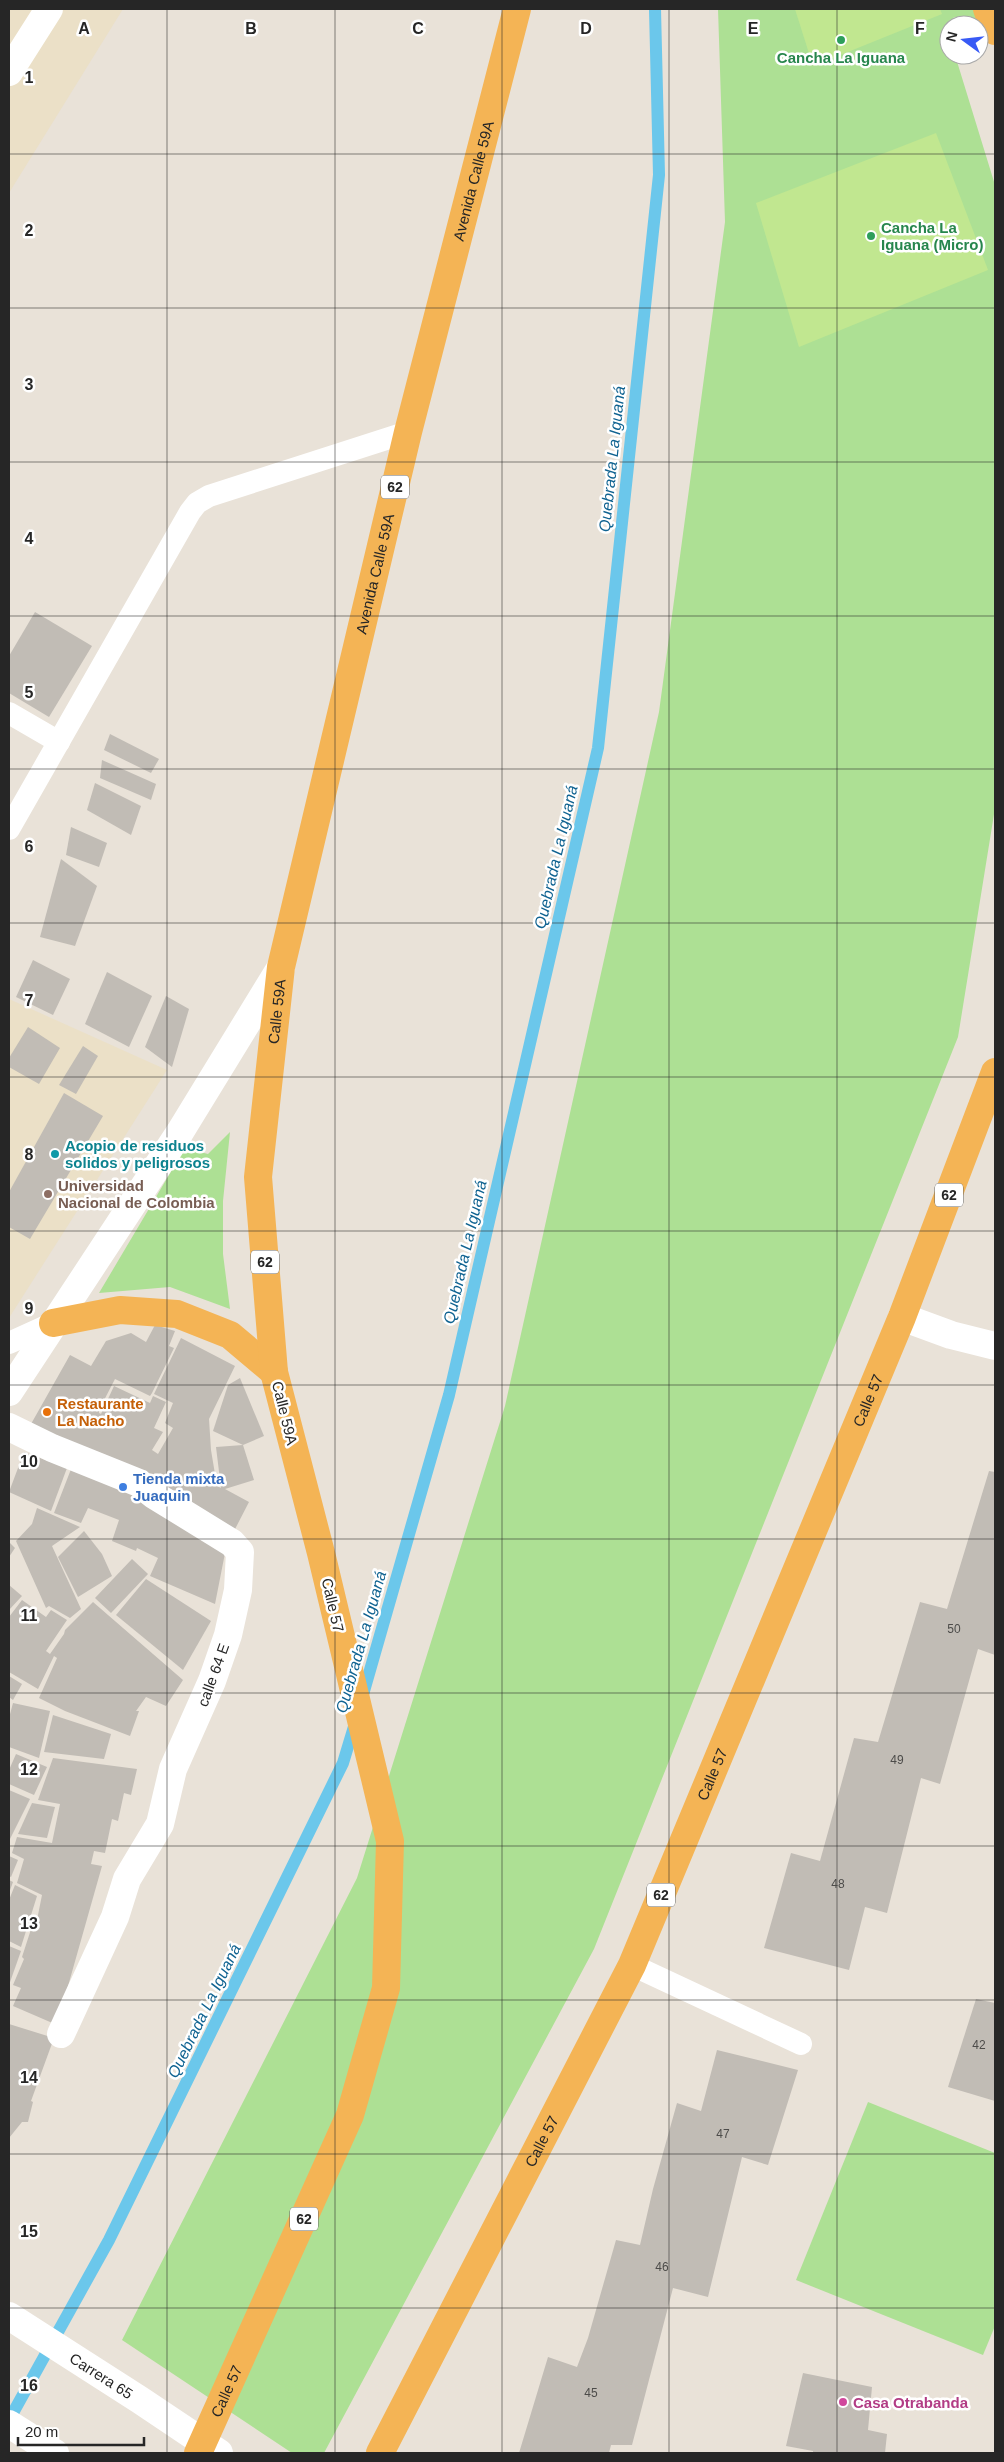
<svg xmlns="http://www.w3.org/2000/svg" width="1004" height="2462" font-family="Helvetica,sans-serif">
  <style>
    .education { fill: #ebe0c7 }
    .green { fill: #ade094 }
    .pitch { fill: #c1e790 }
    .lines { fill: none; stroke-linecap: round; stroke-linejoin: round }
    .stream { stroke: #6bc7eb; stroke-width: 12 }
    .building { fill: #c1bcb5 }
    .service { stroke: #fff; stroke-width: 22 }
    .pedestrian { stroke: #fff; stroke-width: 28 }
    .minor { stroke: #fff; stroke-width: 28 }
    .secondary { stroke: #fff; stroke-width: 28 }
    .trunk { stroke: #f4b455; stroke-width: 28 }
    .grid { fill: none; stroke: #262626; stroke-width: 1; stroke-opacity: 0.55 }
    .leisure-dot { fill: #2e9e5b; stroke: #fff; stroke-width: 2 }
    .culture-dot { fill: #0f9aa8; stroke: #fff; stroke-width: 2 }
    .education-dot { fill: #8d6e63; stroke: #fff; stroke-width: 2 }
    .food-dot { fill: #e8710a; stroke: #fff; stroke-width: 2 }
    .shop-dot { fill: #3f7fe0; stroke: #fff; stroke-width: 2 }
    .hotel-dot { fill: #d1479c; stroke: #fff; stroke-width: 2 }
    .labels { text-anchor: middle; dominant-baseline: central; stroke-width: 5; stroke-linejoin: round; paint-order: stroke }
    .number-label { font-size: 12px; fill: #4d4c4a }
    .shield { fill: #fff; stroke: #676767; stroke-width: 1 }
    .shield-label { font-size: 14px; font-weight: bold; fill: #262626 }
    .leisure-label { font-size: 15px; font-weight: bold; fill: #27864d; stroke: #fff }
    .street-label { font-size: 15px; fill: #262626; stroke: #fff }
    .culture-label { font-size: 15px; font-weight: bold; fill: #0d838f; stroke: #fff; text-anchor: start }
    .education-label { font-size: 15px; font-weight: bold; fill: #785e54; stroke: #fff; text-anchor: start }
    .food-label { font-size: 15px; font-weight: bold; fill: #c56008; stroke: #fff; text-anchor: start }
    .shop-label { font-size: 15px; font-weight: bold; fill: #366cbe; stroke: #fff; text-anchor: start }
    .hotel-label { font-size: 15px; font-weight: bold; fill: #b23c85; stroke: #fff; text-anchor: start }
    .water-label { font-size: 16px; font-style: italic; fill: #106391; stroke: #fff }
    .grid-label { font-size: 16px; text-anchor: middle; font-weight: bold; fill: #262626; stroke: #fff; stroke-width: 5; stroke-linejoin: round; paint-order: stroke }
  </style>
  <rect width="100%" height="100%" fill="#e9e2d8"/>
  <g class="education">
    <path d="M9 9H123L9 193Z"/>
    <path d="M9 999 167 1070 9 1318Z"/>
  </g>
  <g class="green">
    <path d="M718 9H995L979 25H949V55H955L995 185V808L958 1037 594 1949 324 2453H292L122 2340 357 1878 505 1406 659 712 725 222Z"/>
    <path d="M230 1132 223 1201V1254L230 1309 170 1287 99 1293 185 1148 208 1154Z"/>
    <path d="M868 2102 995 2153V2326L983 2355 796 2280Z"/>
  </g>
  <g class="pitch">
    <path d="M795 9H940L942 14 813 66Z"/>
    <path d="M936 133 988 270 799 347 756 203Z"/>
  </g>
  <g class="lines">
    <g class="stream">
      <path d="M362 1698 449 1395 598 748 659 175 655 9"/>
      <path d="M9 2420 109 2240 343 1763 356 1720"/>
    </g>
  </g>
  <g class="building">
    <path d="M35 612 92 646 49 717 9 693V656Z"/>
    <path d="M110 734 159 759 151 773 104 750Z"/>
    <path d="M102 760 156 784 151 800 100 778Z"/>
    <path d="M95 783 141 806 131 835 87 810Z"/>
    <path d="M71 827 107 843 99 867 66 855Z"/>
    <path d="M61 859 97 886 75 946 40 937Z"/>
    <path d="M33 960 70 979 53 1015 16 997Z"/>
    <path d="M107 972 152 996 129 1047 85 1024Z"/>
    <path d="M166 996 189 1009 172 1067 145 1047Z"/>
    <path d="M28 1027 60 1048 39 1084 9 1067V1058Z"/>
    <path d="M83 1046 98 1056 76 1094 59 1085Z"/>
    <path d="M64 1093 103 1116 30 1239 9 1227V1192Z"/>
    <path d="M155 1325 175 1331 169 1346 174 1348 152 1393 150 1396 115 1379 99 1410V1413L101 1414 114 1386 150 1403 153 1396 166 1402 154 1428 163 1432 152 1450 158 1454 173 1428 165 1423 173 1403 154 1394 181 1338 235 1366 209 1419 211 1450 217 1486 221 1488 216 1447 243 1445 254 1480 225 1489 249 1502 233 1533 31 1424 70 1355 91 1366 106 1341 131 1333 146 1342Z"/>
    <path d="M240 1378 264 1436 243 1445 213 1431 228 1385Z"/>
    <path d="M24 1452 67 1468 51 1511 9 1492Z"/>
    <path d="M73 1464 154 1502 226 1548 215 1604 150 1576 158 1558 137 1548 136 1551 112 1541 119 1520 88 1508 81 1523 54 1513Z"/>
    <path d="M989 1471 995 1472V1655L978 1649 940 1784 921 1778 887 1913 865 1907 849 1970 764 1948 791 1853 820 1861 854 1738 878 1742 920 1602 947 1609Z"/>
    <path d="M37 1508 80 1527 52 1546 81 1609 70 1618 49 1606 46 1608 16 1541 32 1524Z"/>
    <path d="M84 1531 102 1554 112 1576 78 1597 58 1557Z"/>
    <path d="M9 1542 15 1548 9 1557Z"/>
    <path d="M132 1559 148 1574 111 1613 95 1598Z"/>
    <path d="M146 1579 211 1621 183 1670 116 1615Z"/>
    <path d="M9 1585 22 1596 9 1610Z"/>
    <path d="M22 1600 46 1617 51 1610 67 1620 46 1651 50 1654 64 1634 65 1630 93 1602 183 1680 166 1706 146 1697 136 1711H139L130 1736 65 1711 39 1698 57 1658 54 1656 38 1689 9 1672V1617Z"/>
    <path d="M9 1676 22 1684 13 1700 9 1697Z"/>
    <path d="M13 1703 50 1711 39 1758 9 1747V1718Z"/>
    <path d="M53 1715 111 1734 104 1759 44 1752Z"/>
    <path d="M16 1754 47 1767 34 1795 9 1784V1770Z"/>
    <path d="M53 1758 137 1769 131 1795 124 1793 118 1821 112 1819 105 1853 94 1851 91 1864 102 1866 57 2025 13 2006 21 1988 13 1985 24 1959 22 1957 34 1920H37L42 1895 17 1883 24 1859 12 1853 17 1837 52 1843 60 1804 38 1800Z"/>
    <path d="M9 1790 30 1799 9 1841Z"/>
    <path d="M32 1803 55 1807 47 1838 18 1834Z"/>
    <path d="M9 1856 18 1860 11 1877 9 1876Z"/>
    <path d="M9 1880 13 1882 9 1893Z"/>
    <path d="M15 1885 37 1896 21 1947 9 1941V1900Z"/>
    <path d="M9 1946 21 1951 9 1985Z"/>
    <path d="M976 1999 995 2003V2101L948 2087Z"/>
    <path d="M9 2024 54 2038 31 2101 33 2102 28 2122H22L9 2138Z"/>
    <path d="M717 2050 798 2070 768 2165 742 2157 708 2297 673 2288 632 2445H611L609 2453H519L548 2357 577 2367 588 2338 616 2240 640 2245 653 2189 677 2103 701 2111Z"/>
    <path d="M803 2373 872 2387 868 2430 887 2434 885 2453H813V2451L786 2446Z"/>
  </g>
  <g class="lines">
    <g class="service">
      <path d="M9 713 59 742"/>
      <path d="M9 829 190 512 197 503 209 496 408 432"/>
      <path d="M9 1343 53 1323"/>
      <path d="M632 1965 801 2044"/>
    </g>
    <path class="pedestrian" d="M9 1427 52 1448 139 1483 154 1495 232 1543 240 1552 238 1590 228 1635 212 1681 173 1769 160 1824 127 1879 115 1917 61 2034"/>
    <g class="minor">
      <path d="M9 72 49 9"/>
      <path d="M902 1317 951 1335 995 1346"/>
      <path d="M9 1392 180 1132 281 967"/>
    </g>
    <g class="secondary">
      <path id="s1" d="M9 2316 140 2400 219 2453"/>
      <path d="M9 2424 55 2453"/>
    </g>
    <g class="trunk">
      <path d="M987 9 995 31"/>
      <path d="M53 1323 120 1310 177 1314 230 1335 274 1372"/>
      <path id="s2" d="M198 2453 350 2115 386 1988 390 1841 321 1553 274 1372 258 1177 281 967 408 432 517 9"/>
      <path id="s3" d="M380 2453 632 1965 902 1317 995 1072"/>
    </g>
  </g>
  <path class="grid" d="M167 9V2453M335 9V2453M502 9V2453M669 9V2453M837 9V2453M9 154H995M9 308H995M9 462H995M9 616H995M9 769H995M9 923H995M9 1077H995M9 1231H995M9 1385H995M9 1539H995M9 1693H995M9 1846H995M9 2000H995M9 2154H995M9 2308H995"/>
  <g class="leisure-dot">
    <circle cx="841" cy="40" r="5"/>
    <circle cx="871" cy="236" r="5"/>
  </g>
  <circle class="culture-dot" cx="55" cy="1154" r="5"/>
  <circle class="education-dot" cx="48" cy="1194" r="5"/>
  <circle class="food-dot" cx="47" cy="1412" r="5"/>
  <circle class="shop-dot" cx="123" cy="1487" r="5"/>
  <circle class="hotel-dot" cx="843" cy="2402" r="5"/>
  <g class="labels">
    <g class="number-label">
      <text x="954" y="1629">50</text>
      <text x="897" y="1760">49</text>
      <text x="838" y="1884">48</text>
      <text x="979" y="2045">42</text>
      <text x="723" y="2134">47</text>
      <text x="662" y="2267">46</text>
      <text x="591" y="2393">45</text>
    </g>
    <g class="shield">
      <rect x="381" y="475.5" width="28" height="23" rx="4"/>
      <rect x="935" y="1183.5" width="28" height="23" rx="4"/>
      <rect x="251" y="1250.5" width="28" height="23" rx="4"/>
      <rect x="647" y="1883.5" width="28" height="23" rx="4"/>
      <rect x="290" y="2207.5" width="28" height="23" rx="4"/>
    </g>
    <g class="shield-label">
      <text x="395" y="487">62</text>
      <text x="949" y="1195">62</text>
      <text x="265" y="1262">62</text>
      <text x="661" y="1895">62</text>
      <text x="304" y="2219">62</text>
    </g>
    <g class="leisure-label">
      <text x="841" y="57">Cancha La Iguana</text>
      <text x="881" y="227" text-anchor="start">Cancha La<tspan x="881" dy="17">Iguana (Micro)</tspan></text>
    </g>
    <g class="street-label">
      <text stroke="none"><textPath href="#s2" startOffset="2349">Avenida Calle 59A</textPath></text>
      <text stroke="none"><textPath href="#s2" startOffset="1944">Avenida Calle 59A</textPath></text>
      <text stroke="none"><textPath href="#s2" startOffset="1495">Calle 59A</textPath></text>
      <text stroke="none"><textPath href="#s3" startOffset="1161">Calle 57</textPath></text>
      <text transform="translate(285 1413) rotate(76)">Calle 59A</text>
      <text transform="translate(333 1605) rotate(77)">Calle 57</text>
      <text transform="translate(213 1675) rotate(-70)">calle 64 E</text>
      <text stroke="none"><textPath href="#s3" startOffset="756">Calle 57</textPath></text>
      <text stroke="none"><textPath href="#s3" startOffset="351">Calle 57</textPath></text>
      <text stroke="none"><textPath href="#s1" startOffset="110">Carrera 65</textPath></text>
      <text stroke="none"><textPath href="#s2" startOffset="68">Calle 57</textPath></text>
    </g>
    <g class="culture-label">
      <text x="65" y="1145">Acopio de residuos<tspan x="65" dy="17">solidos y peligrosos</tspan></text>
    </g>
    <g class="education-label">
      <text x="58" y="1185">Universidad<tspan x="58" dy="17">Nacional de Colombia</tspan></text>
    </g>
    <g class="food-label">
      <text x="57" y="1403">Restaurante<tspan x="57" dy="17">La Nacho</tspan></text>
    </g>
    <g class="shop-label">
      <text x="133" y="1478">Tienda mixta<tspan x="133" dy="17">Juaquin</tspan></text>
    </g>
    <g class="hotel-label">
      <text x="853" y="2402">Casa Otrabanda</text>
    </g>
    <g class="water-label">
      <text transform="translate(612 459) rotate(-84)">Quebrada La Iguaná</text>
      <text transform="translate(556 857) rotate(-77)">Quebrada La Iguaná</text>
      <text transform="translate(465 1252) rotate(-77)">Quebrada La Iguaná</text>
      <text transform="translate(361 1642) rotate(-74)">Quebrada La Iguaná</text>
      <text transform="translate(204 2011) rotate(-64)">Quebrada La Iguaná</text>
    </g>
  </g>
  <g class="grid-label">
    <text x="84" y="34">A</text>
    <text x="251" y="34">B</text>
    <text x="418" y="34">C</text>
    <text x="586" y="34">D</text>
    <text x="753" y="34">E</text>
    <text x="920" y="34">F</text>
    <text x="29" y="83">1</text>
    <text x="29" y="236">2</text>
    <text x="29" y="390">3</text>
    <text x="29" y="544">4</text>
    <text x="29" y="698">5</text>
    <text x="29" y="852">6</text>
    <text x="29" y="1006">7</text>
    <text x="29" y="1160">8</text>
    <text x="29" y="1314">9</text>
    <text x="29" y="1467">10</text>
    <text x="29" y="1621">11</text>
    <text x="29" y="1775">12</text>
    <text x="29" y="1929">13</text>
    <text x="29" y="2083">14</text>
    <text x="29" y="2237">15</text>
    <text x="29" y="2391">16</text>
  </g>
  <rect width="1004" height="2462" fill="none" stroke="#262626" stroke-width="20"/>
  <g transform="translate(964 40) rotate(285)"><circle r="24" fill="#ffffff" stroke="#a8a8a8"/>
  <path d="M0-4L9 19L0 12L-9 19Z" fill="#385af5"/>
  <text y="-8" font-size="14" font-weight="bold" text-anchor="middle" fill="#262626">N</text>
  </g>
  <path d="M18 2437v8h126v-8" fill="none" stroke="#262626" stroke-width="2.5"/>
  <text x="25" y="2437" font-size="15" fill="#262626" stroke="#ffffff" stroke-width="4" paint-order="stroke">20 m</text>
</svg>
